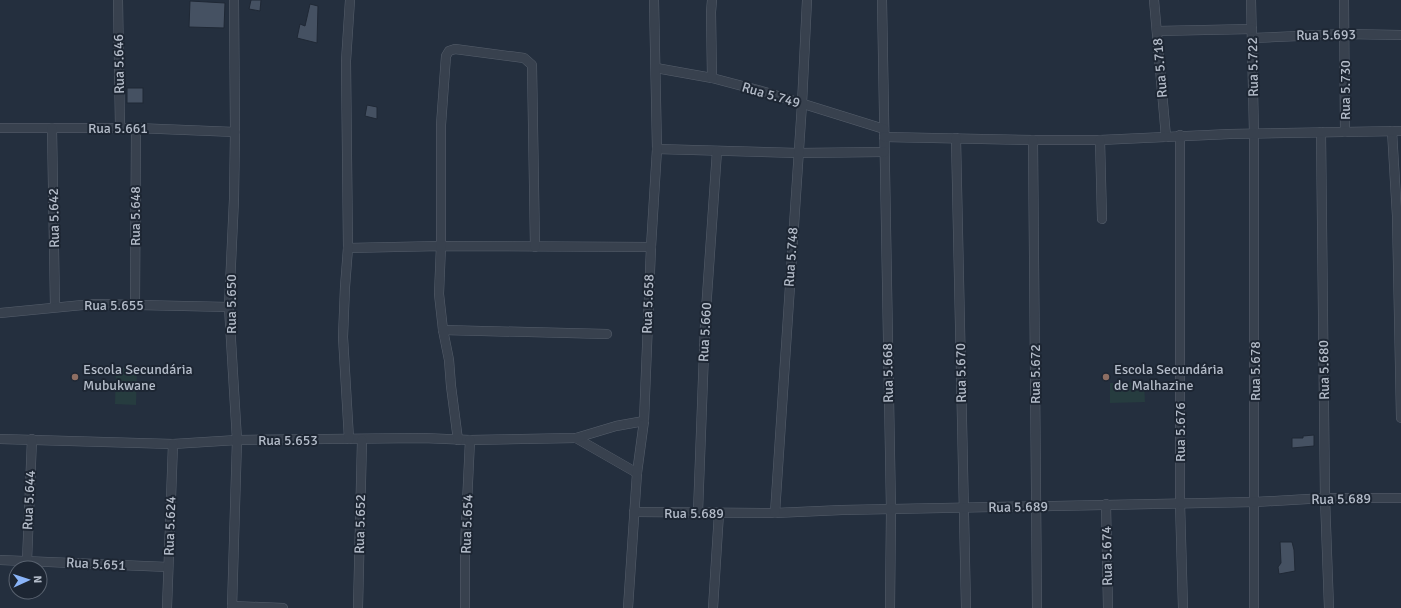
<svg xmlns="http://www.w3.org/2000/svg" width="1401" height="608" font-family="Signika,sans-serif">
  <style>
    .green { fill: #263c3f }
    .building { fill: #455162; stroke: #1f2835 }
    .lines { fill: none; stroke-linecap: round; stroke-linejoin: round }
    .street-casing { stroke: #565f6c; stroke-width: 10 }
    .street { stroke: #38414e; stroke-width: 9 }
    .education-dot { fill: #8d6e63; stroke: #1d2633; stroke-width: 1.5 }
    .labels { text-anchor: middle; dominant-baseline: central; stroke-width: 4; stroke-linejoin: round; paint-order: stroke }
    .street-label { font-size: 14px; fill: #b4bcc9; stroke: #1d2633 }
    .poi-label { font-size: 14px; fill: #b4bcc9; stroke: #1d2633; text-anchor: start }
  </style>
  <rect width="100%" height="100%" fill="#242f3e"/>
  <g class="green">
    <path d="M116 368H137L136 405 115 404Z"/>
    <path d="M1110 383H1144L1145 402 1110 403Z"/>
  </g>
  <g class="building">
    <path d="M251 0H261L260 11 249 9Z"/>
    <path d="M190 1 225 3 224 28 189 27Z"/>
    <path d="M310 4 318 6 317 43 297 38 300 24 305 26Z"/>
    <rect x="127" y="88" width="16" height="15"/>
    <path d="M367 105 377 107V119L365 116Z"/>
    <path d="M1314 435V446L1292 448V438H1303V436Z"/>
    <path d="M1280 542H1292L1294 550 1295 571 1279 574 1278 567 1281 563Z"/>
  </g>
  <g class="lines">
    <g class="street-casing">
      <g id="street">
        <path d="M118 0 120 128"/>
        <path d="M882 0 891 510 890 608"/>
        <path d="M1154 0 1166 137"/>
        <path d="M1251 0 1254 133V608"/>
        <path d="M1344 0 1345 132"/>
        <path d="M1157 31 1252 29"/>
        <path d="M1252 38 1345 34 1401 35"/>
        <path d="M656 68 712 78 765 92 884 129"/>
        <path d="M712 78 711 12 712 0"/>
        <path d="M0 128H136L235 132"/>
        <path d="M52 128 55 307"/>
        <path d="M1392 131 1397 216 1401 418"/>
        <path d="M1321 132 1325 498 1329 608"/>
        <path d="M1180 135V503L1183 608"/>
        <path d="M884 137 1033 140H1100L1230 134 1401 131"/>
        <path d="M956 138 966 608"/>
        <path d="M1033 140 1037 608"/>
        <path d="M1100 140 1102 219"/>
        <path d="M657 149 798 153 884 152"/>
        <path d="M348 248 441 246 651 247"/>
        <path d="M135 305 136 128"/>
        <path d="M0 313 93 304 229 307"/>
        <path d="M443 330 607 334"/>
        <path d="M576 438 637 473"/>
        <path d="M0 439 173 444 237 440 423 438 470 440 576 438 616 426 644 421"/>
        <path d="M349 439 343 337 345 287 348 248 346 61 350 0"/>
        <path d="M458 440 451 386 449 360 443 330 439 294 441 246V125L446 56 449 51 455 49 524 58 532 65 535 247"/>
        <path d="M1106 504 1108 608"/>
        <path d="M634 512 775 513 842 510 1255 502 1325 498H1401"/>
        <path d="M698 512 705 325 717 151"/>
        <path d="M775 513 802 104 807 0"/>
        <path d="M0 560 168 567"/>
        <path d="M27 561 32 439"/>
        <path d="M232 606 283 608"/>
        <path d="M167 608 173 444"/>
        <path d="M232 608 237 440 229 307 234 199 235 132 234 0"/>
        <path d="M358 608 362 440"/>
        <path d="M465 608V546L470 440"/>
        <path d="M628 608 637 473 644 421 651 247 657 149 654 0"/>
        <path d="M713 608 719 513"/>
      </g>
    </g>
    <use href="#street" class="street"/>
  </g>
  <g class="education-dot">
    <circle cx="75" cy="377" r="4"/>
    <circle cx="1106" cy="377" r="4"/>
  </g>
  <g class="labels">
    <g class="street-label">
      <text transform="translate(1326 35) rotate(-1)">Rua 5.693</text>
      <text transform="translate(119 64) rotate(-91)">Rua 5.646</text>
      <text transform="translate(1253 67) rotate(-91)">Rua 5.722</text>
      <text transform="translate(1160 68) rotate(-95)">Rua 5.718</text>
      <text transform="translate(1345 90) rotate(-90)">Rua 5.730</text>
      <text transform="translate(771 95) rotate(16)">Rua 5.749</text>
      <text x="118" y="128">Rua 5.661</text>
      <text transform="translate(135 216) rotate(-90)">Rua 5.648</text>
      <text transform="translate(54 218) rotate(-91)">Rua 5.642</text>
      <text transform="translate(791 257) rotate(-86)">Rua 5.748</text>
      <text transform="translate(231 304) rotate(-90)">Rua 5.650</text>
      <text transform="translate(648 304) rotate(-88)">Rua 5.658</text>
      <text x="114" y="305">Rua 5.655</text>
      <text transform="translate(705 332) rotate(-87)">Rua 5.660</text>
      <text transform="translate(1324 370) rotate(-91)">Rua 5.680</text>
      <text transform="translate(1255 371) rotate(-90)">Rua 5.678</text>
      <text transform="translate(888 373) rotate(-91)">Rua 5.668</text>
      <text transform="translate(961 373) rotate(-91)">Rua 5.670</text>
      <text transform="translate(1035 374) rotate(-90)">Rua 5.672</text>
      <text transform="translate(1180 432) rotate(-90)">Rua 5.676</text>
      <text x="288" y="440">Rua 5.653</text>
      <text transform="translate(1341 499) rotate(-1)">Rua 5.689</text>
      <text transform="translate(29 500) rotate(-87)">Rua 5.644</text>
      <text transform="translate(1018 507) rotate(-1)">Rua 5.689</text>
      <text x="694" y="513">Rua 5.689</text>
      <text transform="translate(360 524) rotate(-89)">Rua 5.652</text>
      <text transform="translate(467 524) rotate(-88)">Rua 5.654</text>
      <text transform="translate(170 526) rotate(-88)">Rua 5.624</text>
      <text transform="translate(1107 556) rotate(-91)">Rua 5.674</text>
      <text transform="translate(96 564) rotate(3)">Rua 5.651</text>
    </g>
    <g class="poi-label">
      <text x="83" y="369">Escola Secundária<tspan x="83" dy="16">Mubukwane</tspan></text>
      <text x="1114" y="369">Escola Secundária<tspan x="1114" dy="16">de Malhazine</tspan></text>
    </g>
  </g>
  <g transform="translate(28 580) rotate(87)"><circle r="19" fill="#1d2633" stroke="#59626f"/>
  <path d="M0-3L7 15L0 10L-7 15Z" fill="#8ab4f8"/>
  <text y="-6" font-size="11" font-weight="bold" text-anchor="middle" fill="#b4bcc9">N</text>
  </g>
</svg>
